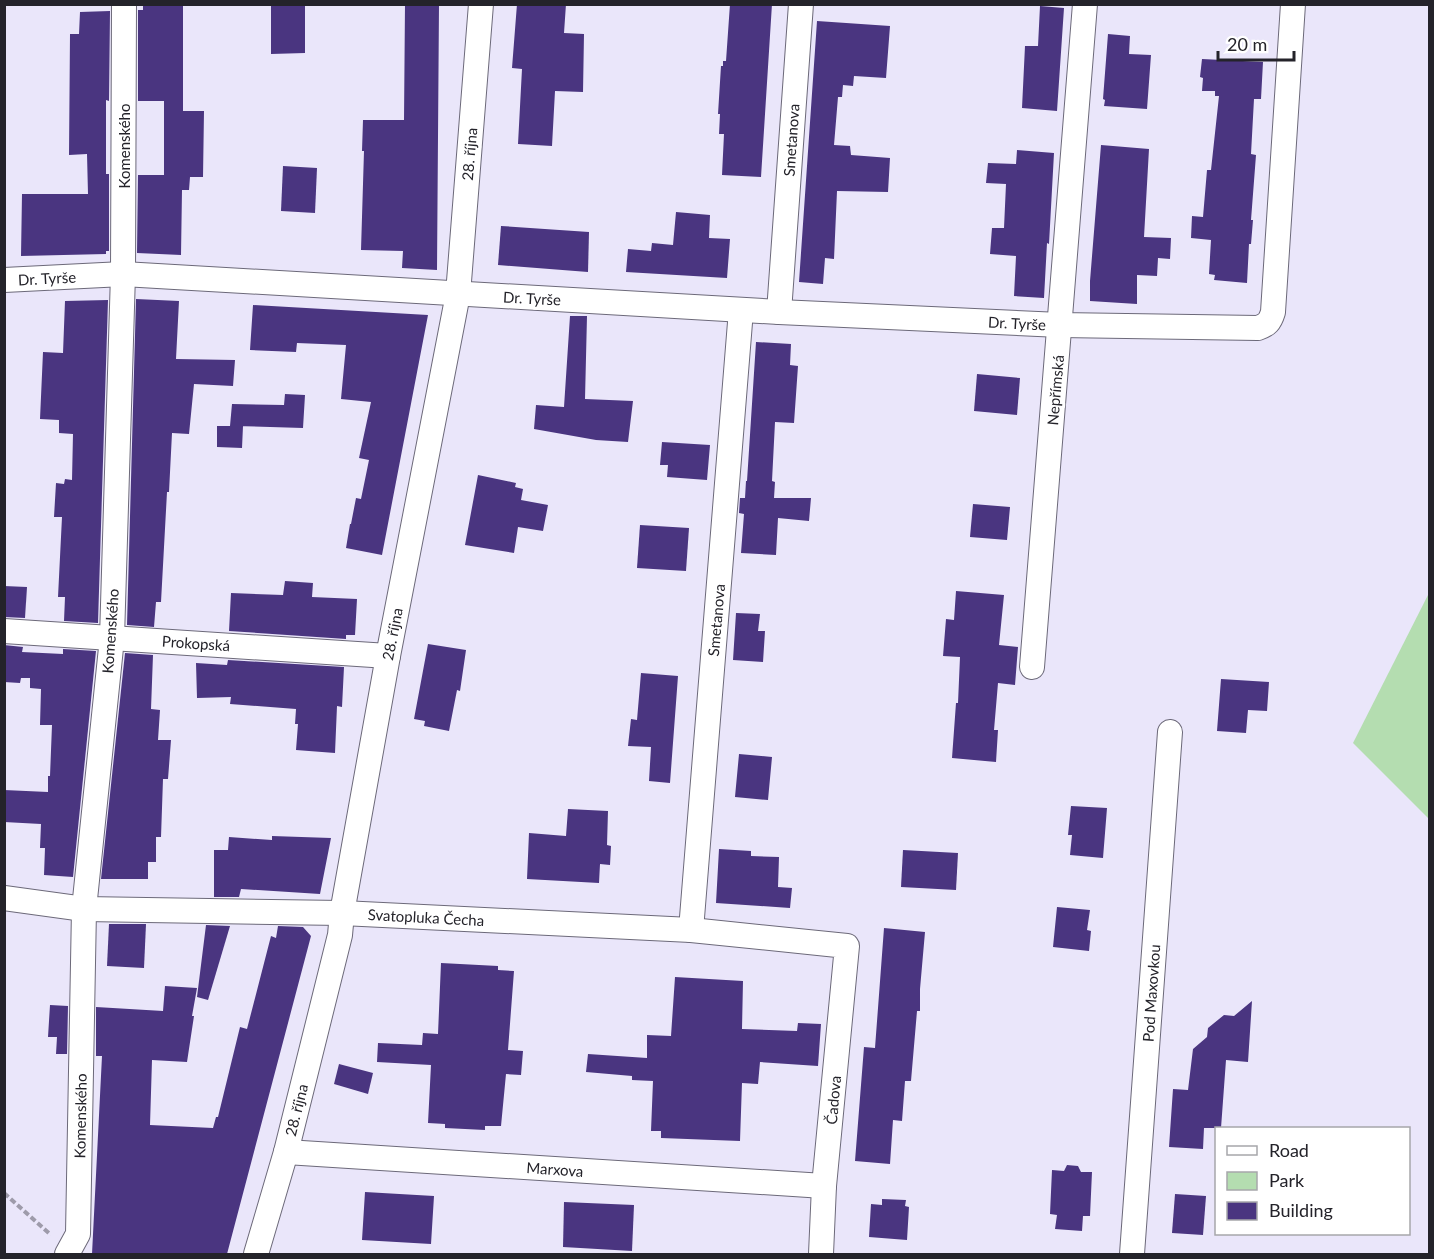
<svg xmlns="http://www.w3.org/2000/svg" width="1434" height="1259" font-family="Lato,sans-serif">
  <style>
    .green { fill: #b4ddb0 }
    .building { fill: #4a3580 }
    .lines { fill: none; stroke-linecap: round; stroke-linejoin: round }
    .street-casing { stroke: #6c6979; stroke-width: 26 }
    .path { stroke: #9e9baa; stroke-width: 4; stroke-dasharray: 6 3; stroke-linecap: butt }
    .street { stroke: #fff; stroke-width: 24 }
    .labels { text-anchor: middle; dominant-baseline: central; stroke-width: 6; stroke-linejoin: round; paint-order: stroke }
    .street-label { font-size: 15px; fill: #24232a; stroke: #fff }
  </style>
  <rect width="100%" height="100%" fill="#eae6fa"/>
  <path class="green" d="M1429 593V819L1353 743Z"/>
  <g class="building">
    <path d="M143 4H183V111H204L203 177H190L189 190H182L181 255 137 253 138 175H164V101H138V10H143Z"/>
    <path d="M271 4H305V53L271 54Z"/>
    <path d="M405 4H439L437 270 402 268 403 251 361 250 364 151H362L363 120H404Z"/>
    <path d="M517 4H566L564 33 584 34 583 92 555 91 552 146 518 144 522 69 512 68Z"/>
    <path d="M730 4H772L761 177 722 175 724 134H719L720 114H718L721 66H723V61H726Z"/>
    <path d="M1040 6 1064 8 1057 111 1022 108 1025 46H1038Z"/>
    <path d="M110 11 109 101 106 100V174H109V251H106V254L21 256 22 194H88L87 154 69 155 70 34H79L80 12Z"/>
    <path d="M817 21 890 26 886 78 854 76 853 86 843 85 842 97H838L834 145 850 146 851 155 890 158 888 192 837 191 834 259 825 258 823 284 799 282Z"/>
    <path d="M1108 34 1130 36 1129 54 1151 55 1147 109 1104 106 1105 100 1103 99Z"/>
    <path d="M1202 59 1263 62 1261 99H1254L1251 154 1256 155 1251 220H1253L1251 244H1249L1247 283 1214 280 1215 275 1209 274 1211 240 1191 238 1192 216 1203 217 1207 170H1211L1219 96H1215V91H1202L1203 78 1200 77Z"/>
    <path d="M1101 145 1149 149 1144 237 1171 238 1170 259 1158 258 1157 276 1137 275V304L1090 301V281Z"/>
    <path d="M1017 150 1054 153 1049 244 1047 243 1044 298 1014 296 1016 256 990 254 992 228H1004L1006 184 986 183 988 163 1016 164Z"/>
    <path d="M283 166 317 168 315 213 281 211Z"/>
    <path d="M676 212 710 215 709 238 730 239 727 278 626 272 628 249 651 251 652 243 673 245Z"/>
    <path d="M501 226 589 232 588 272 498 265Z"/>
    <path d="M136 299 179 301 176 359 235 360 233 386 194 384 189 434 172 433 169 492H167L161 602H156L154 627 127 625Z"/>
    <path d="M108 300 98 623 64 621 65 597H58L62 517H54L56 483 64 484 65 479 72 480 73 434 59 433V420L40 419 43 352 63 353 65 301Z"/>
    <path d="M253 305 428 315 382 555 346 548 350 524H351L356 498 361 499 369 460 359 458 371 402 341 399 346 345 297 343 296 352 250 350Z"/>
    <path d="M570 316H587L585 399 633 401 628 442 596 440 534 429 536 405 564 407Z"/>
    <path d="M756 342 791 344 790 365 798 366 794 423 775 422 772 481 775 482 774 498H811L809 521 778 518 776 555 741 553 744 514 739 513 740 498H745L746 481H747Z"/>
    <path d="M977 374 1020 378 1017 415 974 411Z"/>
    <path d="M285 394 305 395 303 428 235 426H243L242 448 217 447V426H230L232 404 284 405Z"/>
    <path d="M662 442 710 445 707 480 667 477 668 465H660Z"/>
    <path d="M478 475 516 483 515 487 523 489 521 500 548 505 543 531 518 527 514 553 465 545Z"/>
    <path d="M973 504 1010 507 1007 540 970 537Z"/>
    <path d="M640 525 689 528 686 571 637 568Z"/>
    <path d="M285 581 313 583 312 597 357 599 355 635H346V639L229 631 231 593 283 595Z"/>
    <path d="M4 586 27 587 25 618 4 617Z"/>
    <path d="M956 591 1004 595 999 645 1018 647 1015 685 998 683 994 730H998L996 762 952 758 956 703H958L960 657 943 656 946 619 954 620Z"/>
    <path d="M736 613 760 614 758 631H765L763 662 733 660Z"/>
    <path d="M428 644 466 650 460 691 457 690 449 731 424 726 425 721 414 719Z"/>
    <path d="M4 645 23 647 22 652 63 654V649L96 651 73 877 44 875 45 848H40L41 824 4 822V790L48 792V776H50L52 725H40L41 689 30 688V678H21L20 683 4 682Z"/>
    <path d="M125 653 153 655 151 709 160 710 158 740H171L168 779H163L161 837H156V862H148V879H101Z"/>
    <path d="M228 660 344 667 342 707 337 706 335 753 296 750 298 724H295L296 709 230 704 231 697 197 698 196 663 227 665Z"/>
    <path d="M641 673 678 676 670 783 649 781 651 747 628 746 631 719 637 720Z"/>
    <path d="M1221 679 1269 682 1267 711 1248 710 1246 733 1217 731Z"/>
    <path d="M739 754 772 757 768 800 735 797Z"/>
    <path d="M1071 806 1107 808 1103 858 1070 855 1072 835H1068Z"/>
    <path d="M568 809 608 811 607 845 611 846 610 865 600 864 599 883 527 879 529 833 566 836Z"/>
    <path d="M272 836 331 838 320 894 241 889 239 897H214V850H228L229 837 272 840Z"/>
    <path d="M719 849 751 851V856L779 857 778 887 792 888 790 908 716 903Z"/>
    <path d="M903 850 958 853 956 890 901 887Z"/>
    <path d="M1057 907 1090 910 1087 930 1091 931 1089 951 1053 947Z"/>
    <path d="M109 924H146L144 968 107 966Z"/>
    <path d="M206 925 230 926 208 1000 197 997Z"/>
    <path d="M278 926 303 927 311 936 227 1254H92L102 1056H96V1007L163 1011 165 986 197 988 192 1016H194L187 1062 152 1060 150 1125 213 1128 216 1117H218L240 1027 247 1029 271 936 276 938Z"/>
    <path d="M884 928 925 932 920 989V1011H917L911 1081H905L902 1121 893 1120 890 1164 855 1161 864 1047 875 1048Z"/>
    <path d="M441 963 498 966V970L514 971 508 1050 523 1051 521 1075 506 1074 501 1126H485V1130L445 1128V1124L428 1123 431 1065 377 1062 378 1043 422 1045 423 1033 438 1034Z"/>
    <path d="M675 977 743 981 742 1029 797 1031 798 1023 821 1024 818 1066 760 1062 758 1084 742 1083 740 1141 661 1138V1131H651L653 1081 632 1080V1076L586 1072 588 1054 647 1058V1035L671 1036Z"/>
    <path d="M1252 1001 1248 1062 1226 1060 1221 1128H1204L1203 1149 1169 1147 1173 1089 1188 1090 1193 1049 1207 1037 1208 1028 1224 1015 1234 1016Z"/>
    <path d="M50 1005 68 1006 67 1054H56L57 1037H48Z"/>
    <path d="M339 1064 373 1073 368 1094 334 1084Z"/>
    <path d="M1067 1165 1078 1166 1081 1172H1092L1090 1216H1083L1082 1231 1055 1229 1057 1215 1050 1214 1052 1170 1064 1171Z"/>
    <path d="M365 1192 434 1196 431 1244 362 1240Z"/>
    <path d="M1175 1194 1206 1196 1203 1235 1172 1233Z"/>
    <path d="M882 1199 906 1200 905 1206 909 1207 907 1240 869 1237 871 1204 882 1205Z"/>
    <path d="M564 1202 634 1205 632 1251 563 1247Z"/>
  </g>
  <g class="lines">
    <g class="street-casing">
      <g id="street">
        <path d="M4 280 123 274 779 312 1060 325 1258 328C1267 325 1270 322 1273 312L1293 4"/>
        <path d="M779 312 801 4"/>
        <path d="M4 631 388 656"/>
        <path d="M1032 667 1085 4"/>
        <path d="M4 898 84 909 342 913 691 930 847 946 824 1186 821 1254"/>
        <path d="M691 930 741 310"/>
        <path d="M286 1152 824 1186"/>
        <path d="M67 1254 78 1234 84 909 112 638 123 274 124 4"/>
        <path d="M256 1254 286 1152 340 935 342 913 388 656 458 294 481 4"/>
        <path d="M1132 1254 1170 732"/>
      </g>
    </g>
    <path class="path" d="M4 1193 51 1235"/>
    <use href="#street" class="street"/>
  </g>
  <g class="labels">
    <g class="street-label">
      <text transform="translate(791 140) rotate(-86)">Smetanova</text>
      <text transform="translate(124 146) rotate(-90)">Komenského</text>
      <text transform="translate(469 154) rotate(-85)">28. října</text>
      <text transform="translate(47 278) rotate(-3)">Dr. Tyrše</text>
      <text transform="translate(532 298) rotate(3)">Dr. Tyrše</text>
      <text transform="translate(1017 323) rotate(3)">Dr. Tyrše</text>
      <text transform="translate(1055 390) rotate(-85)">Nepřímská</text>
      <text transform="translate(716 620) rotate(-85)">Smetanova</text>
      <text transform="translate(110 631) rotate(-86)">Komenského</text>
      <text transform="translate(392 634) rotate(-79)">28. října</text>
      <text transform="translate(196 643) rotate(4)">Prokopská</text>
      <text transform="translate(426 917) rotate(3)">Svatopluka Čecha</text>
      <text transform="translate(1151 993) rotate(-86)">Pod Maxovkou</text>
      <text transform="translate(833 1100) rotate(-85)">Čadova</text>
      <text transform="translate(296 1110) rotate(-76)">28. října</text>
      <text transform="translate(80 1116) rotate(-89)">Komenského</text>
      <text transform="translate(555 1169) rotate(4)">Marxova</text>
    </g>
  </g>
  <rect width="1434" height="1259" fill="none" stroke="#24232a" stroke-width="12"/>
  <rect x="1215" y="1127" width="195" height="108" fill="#ffffff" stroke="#a7a7aa" stroke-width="1.5"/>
  <rect x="1227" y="1146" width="30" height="9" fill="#ffffff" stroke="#a7a7aa" stroke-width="1.5"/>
  <text x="1269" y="1157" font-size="18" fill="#24232a">Road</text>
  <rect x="1227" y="1172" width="30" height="18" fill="#b4ddb0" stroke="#a7a7aa" stroke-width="1.5"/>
  <text x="1269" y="1187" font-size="18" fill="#24232a">Park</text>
  <rect x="1227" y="1202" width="30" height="18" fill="#4a3580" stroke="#a7a7aa" stroke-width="1.5"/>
  <text x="1269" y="1217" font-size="18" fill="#24232a">Building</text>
  <path d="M1218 51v9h76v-9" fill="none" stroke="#24232a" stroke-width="3"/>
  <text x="1227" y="51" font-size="18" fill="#24232a" stroke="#ffffff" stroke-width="4.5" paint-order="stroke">20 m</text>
</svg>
